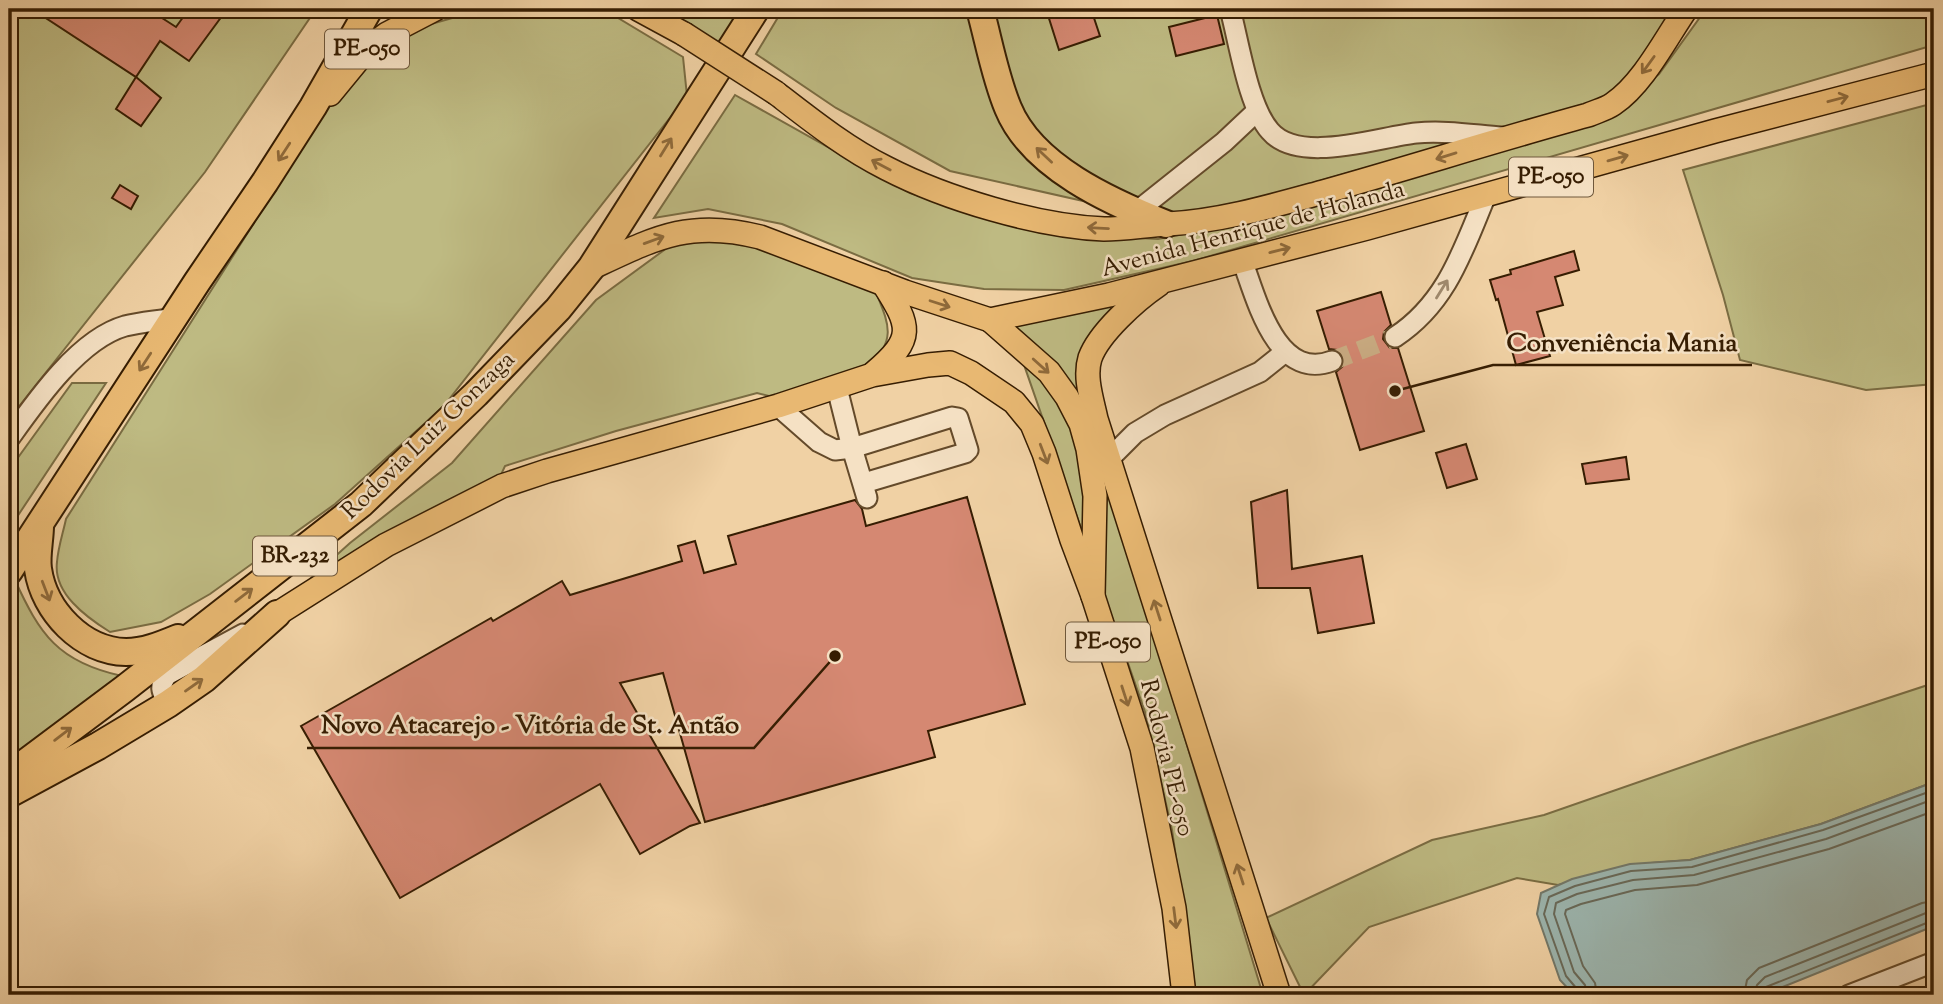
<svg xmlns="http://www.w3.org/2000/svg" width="1943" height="1004" font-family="'Sorts Mill Goudy',serif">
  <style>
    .green { fill: #beba82; stroke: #7a6c42; stroke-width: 2 }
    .water { fill: #9cb5ae; stroke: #737869; stroke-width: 2 }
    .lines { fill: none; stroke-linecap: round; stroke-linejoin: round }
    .shore { stroke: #696958; stroke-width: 2 }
    .building { fill: #d58872; stroke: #361d02; stroke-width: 2 }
    .minor-tunnel { stroke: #cbad84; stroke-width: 19; stroke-dasharray: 19 10; stroke-linecap: butt }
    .minor-casing { stroke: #644a2a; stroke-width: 23 }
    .major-casing { stroke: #361d02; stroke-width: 26 }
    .highway-casing { stroke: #361d02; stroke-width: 30 }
    .minor { stroke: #f5e1c4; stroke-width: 19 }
    .major { stroke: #e8b872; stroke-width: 23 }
    .highway { stroke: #e8b872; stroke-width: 26 }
    .major-bridge-casing { stroke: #361d02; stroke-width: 26; stroke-linecap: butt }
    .major-bridge { stroke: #e8b872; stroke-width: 23 }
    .oneway { stroke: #8f6a3a }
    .oneway2 { stroke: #9f896d }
    .labels { text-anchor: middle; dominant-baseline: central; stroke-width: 5; stroke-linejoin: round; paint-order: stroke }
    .shield { fill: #f5e1c4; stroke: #6f583c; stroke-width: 2 }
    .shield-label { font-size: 23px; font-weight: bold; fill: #361d02 }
    .street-label { font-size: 24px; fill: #361d02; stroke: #f5e1c4 }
    .leader { fill: none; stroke: #361d02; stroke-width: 2.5 }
    .callout-dot { fill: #361d02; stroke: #f5e1c4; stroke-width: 2.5 }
    .callout-label { font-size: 26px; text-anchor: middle; font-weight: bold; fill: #361d02; stroke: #f5e1c4; stroke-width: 5; stroke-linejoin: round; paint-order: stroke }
  </style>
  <rect width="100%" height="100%" fill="#f0d1a4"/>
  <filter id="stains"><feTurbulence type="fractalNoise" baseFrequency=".00286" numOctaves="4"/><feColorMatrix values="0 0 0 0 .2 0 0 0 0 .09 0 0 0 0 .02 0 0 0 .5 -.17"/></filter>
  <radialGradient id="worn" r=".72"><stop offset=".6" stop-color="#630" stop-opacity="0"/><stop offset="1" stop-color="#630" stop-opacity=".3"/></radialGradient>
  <g class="green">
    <path d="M9 9H316L205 172 9 419Z"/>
    <path d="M484 9H573L613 15 683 57 687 96 443 407 335 504 210 594 161 622 110 632C86 617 53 593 57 562 58 548 63 533 66 519L346 78 417 28Z"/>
    <path d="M635 9H754L730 48Z"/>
    <path d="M783 9H969L1009 129 1038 169 1092 203 950 171 836 108 756 54Z"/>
    <path d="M982 9H1691L1625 95 1166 224 1110 200 1008 110Z"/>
    <path d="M1706 9H1934V45L1193 261 1064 290 984 289 912 278 782 224 708 209 654 218 735 95 910 193 1041 233 1158 239 1256 220 1618 108 1659 74Z"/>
    <path d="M1934 103V384L1866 390 1740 360 1723 295 1683 170Z"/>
    <path d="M698 237 748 243 874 287C887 321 899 338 869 366L781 399 757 393 616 431 505 466 499 479 380 538 310 579 350 543 452 463 596 300 671 245Z"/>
    <path d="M1125 299C1084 334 1090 350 1082 400L1263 995H1196L1172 830 1145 712 1015 339 1001 328Z"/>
    <path d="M72 383H106L9 529V470Z"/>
    <path d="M14 578C40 635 58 662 122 676L9 762V586Z"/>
    <path d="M1934 683V782L1821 824 1690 860 1651 863 1558 885 1517 878 1369 927 1304 995 1266 918 1432 840 1544 815 1751 743Z"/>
  </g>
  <path class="water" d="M1934 782V926L1763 995H1574L1560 980 1537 914 1541 893 1572 879 1630 864 1690 860 1821 824Z"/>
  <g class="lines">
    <g class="shore">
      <path d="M1578 995 1577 989 1566 976 1544 914 1549 897 1575 886 1631 871 1692 867 1823 830 1934 790"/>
      <path d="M1587 995 1585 985 1574 972 1554 914 1556 903 1577 894 1633 880 1694 875 1826 839 1934 799"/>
      <path d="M1597 995 1595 983 1583 966 1565 914 1566 910 1581 904 1635 890 1697 885 1829 849 1934 811"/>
      <path d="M1744 995 1747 980 1759 968 1922 903 1934 901"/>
      <path d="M1754 995 1757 985 1765 977 1926 913 1934 912"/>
      <path d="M1763 995 1766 987 1934 920"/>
    </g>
  </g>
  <g class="building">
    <path d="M32 9H148L176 27 189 9H212L222 16 189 61 160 41 136 77Z"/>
    <path d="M1046 9H1091L1100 36 1059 50Z"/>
    <path d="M1217 15 1224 44 1176 56 1169 27Z"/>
    <path d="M136 77 161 98 141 126 116 109Z"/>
    <path d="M120 185 138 196 131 209 112 198Z"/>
    <path d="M1574 251 1579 270 1555 277 1563 305 1537 312 1550 356 1516 365 1498 299 1496 300 1490 280 1511 274 1510 270Z"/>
    <path d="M1381 292 1391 325 1384 332 1383 339 1390 348H1398L1424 431 1360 450 1336 372 1343 366 1344 358 1337 350 1329 349 1317 311Z"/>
    <path d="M1466 444 1477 479 1447 488 1436 453Z"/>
    <path d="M1626 457 1629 479 1586 484 1582 464Z"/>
    <path d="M1287 490 1292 569 1362 556 1374 623 1318 633 1310 588H1258L1251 502Z"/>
    <path d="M967 497 1025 704 928 731 935 757 705 822 663 673 620 683 700 823 690 826 640 854 600 784 400 898 301 726 491 618 493 621 562 581 570 595 682 561 678 546 695 541 704 573 736 564 728 536 855 500 862 509 866 526Z"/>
  </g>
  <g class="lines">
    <path class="minor-tunnel" d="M1332 361 1395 337"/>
    <g class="minor-casing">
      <g id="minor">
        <path d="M1230 9C1239 42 1248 106 1270 131 1299 165 1378 137 1416 133 1445 130 1474 135 1502 137"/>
        <path d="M1136 212 1224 142 1257 111"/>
        <path d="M1242 260C1256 297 1276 382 1332 361"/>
        <path d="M1395 337C1447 303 1463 250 1486 195"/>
        <path d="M837 388 852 448 952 417 958 418 968 450 965 453 864 483"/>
        <path d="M778 406 819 442 835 450 852 448 867 498"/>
        <path d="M9 439C36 401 79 339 125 326 141 322 158 321 174 318"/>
        <path d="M1109 459 1135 433 1165 415 1260 372 1285 352"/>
        <path d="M168 704C162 692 158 687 167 675L243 634"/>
        <path d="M1849 995 1934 962"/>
      </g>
    </g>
    <g class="major-casing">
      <g id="major">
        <path d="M638 9 684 34"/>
        <path d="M776 93C811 120 846 148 886 168 946 199 1037 226 1104 229 1126 229 1147 225 1168 224 1221 221 1272 206 1323 192 1412 167 1500 139 1588 115 1597 111 1606 109 1613 104 1643 84 1666 38 1686 9"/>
        <path d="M330 94 367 49 387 34 435 9"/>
        <path d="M591 268C655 238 689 219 760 237L905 292 990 320 1109 295 1367 228 1715 131 1934 74"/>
        <path d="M1158 285C1136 300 1099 333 1090 358 1084 377 1092 400 1096 419L1279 995"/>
        <path d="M990 320 1049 372 1067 397 1081 424 1088 449 1095 496 1093 596 1142 748 1174 908 1184 995"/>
        <path d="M874 373C915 338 911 327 883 283"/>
        <path d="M277 614 386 545 502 486 547 471 778 406 872 375 928 365 950 363 971 373 1014 402 1032 424 1044 453 1072 540 1093 596"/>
      </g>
    </g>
    <g class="highway-casing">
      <g id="highway">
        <path d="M980 9C989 42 995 77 1008 108 1032 167 1111 202 1166 224"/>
        <path d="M40 526C40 539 36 556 38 569 44 611 82 651 126 652 144 652 161 645 178 638"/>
        <path d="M9 571 197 282 265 182 313 107 369 9"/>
        <path d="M9 775 124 689 361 504 476 394 558 309 591 268 756 9"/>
        <path d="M9 794 98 746 168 704 204 679 277 614"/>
      </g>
    </g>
    <use href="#minor" class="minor"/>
    <use href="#major" class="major"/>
    <use href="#highway" class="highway"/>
    <g class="major-bridge-casing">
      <path id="major-bridge" d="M684 34 776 93"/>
    </g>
    <use href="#major-bridge" class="major-bridge"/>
  </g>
  <defs><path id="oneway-shaft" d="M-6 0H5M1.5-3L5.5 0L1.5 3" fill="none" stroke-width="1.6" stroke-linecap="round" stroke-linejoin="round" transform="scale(1.75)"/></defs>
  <g class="oneway">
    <use href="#oneway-shaft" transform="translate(1648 65) rotate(126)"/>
    <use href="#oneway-shaft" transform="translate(1838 99) rotate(-15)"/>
    <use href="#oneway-shaft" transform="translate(666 147) rotate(-58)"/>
    <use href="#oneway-shaft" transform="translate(284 152) rotate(123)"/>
    <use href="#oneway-shaft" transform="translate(1044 155) rotate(-137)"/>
    <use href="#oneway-shaft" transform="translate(1446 156) rotate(163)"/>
    <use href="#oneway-shaft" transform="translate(1618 158) rotate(-16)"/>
    <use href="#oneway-shaft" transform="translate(881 165) rotate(-152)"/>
    <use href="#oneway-shaft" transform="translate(1098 228) rotate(-177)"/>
    <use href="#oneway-shaft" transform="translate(654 240) rotate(-20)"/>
    <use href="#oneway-shaft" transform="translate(1280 250) rotate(-14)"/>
    <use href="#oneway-shaft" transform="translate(940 304) rotate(18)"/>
    <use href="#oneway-shaft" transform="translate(145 362) rotate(123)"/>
    <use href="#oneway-shaft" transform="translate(1041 366) rotate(42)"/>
    <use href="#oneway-shaft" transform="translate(1044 454) rotate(69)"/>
    <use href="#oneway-shaft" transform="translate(46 591) rotate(69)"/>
    <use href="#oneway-shaft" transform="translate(244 595) rotate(-37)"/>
    <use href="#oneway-shaft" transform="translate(1157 610) rotate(-108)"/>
    <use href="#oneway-shaft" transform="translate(194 685) rotate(-35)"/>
    <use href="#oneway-shaft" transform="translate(1125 696) rotate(72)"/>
    <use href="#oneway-shaft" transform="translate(63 734) rotate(-37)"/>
    <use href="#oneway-shaft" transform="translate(1240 874) rotate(-108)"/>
    <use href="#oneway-shaft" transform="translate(1175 918) rotate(83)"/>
  </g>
  <use class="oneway2" href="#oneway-shaft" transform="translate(1442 289) rotate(-58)"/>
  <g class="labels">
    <g class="shield">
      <rect x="325" y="29.5" width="84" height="39" rx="5"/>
      <rect x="1509" y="157.5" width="84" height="39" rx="5"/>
      <rect x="253" y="536.5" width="84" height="39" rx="5"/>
      <rect x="1066" y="622.5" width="84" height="39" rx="5"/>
    </g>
    <g class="shield-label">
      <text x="367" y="49">PE-050</text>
      <text x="1551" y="177">PE-050</text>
      <text x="295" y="556">BR-232</text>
      <text x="1108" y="642">PE-050</text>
    </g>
    <g class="street-label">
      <text transform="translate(1253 230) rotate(-15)">Avenida Henrique de Holanda</text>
      <text transform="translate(429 436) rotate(-44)">Rodovia Luiz Gonzaga</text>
      <text transform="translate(1166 758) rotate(76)">Rodovia PE-050</text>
    </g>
  </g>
  <path class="leader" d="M1395 391L1493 365H1752M835 656L754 748H307"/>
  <g class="callout-dot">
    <circle cx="1395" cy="391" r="7"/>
    <circle cx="835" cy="656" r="7"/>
  </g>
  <g class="callout-label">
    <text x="1622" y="351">Conveniência Mania</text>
    <text x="530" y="733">Novo Atacarejo - Vitória de St. Antão</text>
  </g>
  <rect width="1943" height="1004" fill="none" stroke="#f0d1a4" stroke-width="35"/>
  <rect x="10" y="10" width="1922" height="983" fill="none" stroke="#361d02" stroke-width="3.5"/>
  <rect x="18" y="18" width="1908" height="969" fill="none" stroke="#361d02" stroke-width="2"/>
  <rect width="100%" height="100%" filter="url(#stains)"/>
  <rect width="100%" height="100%" fill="url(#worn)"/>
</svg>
